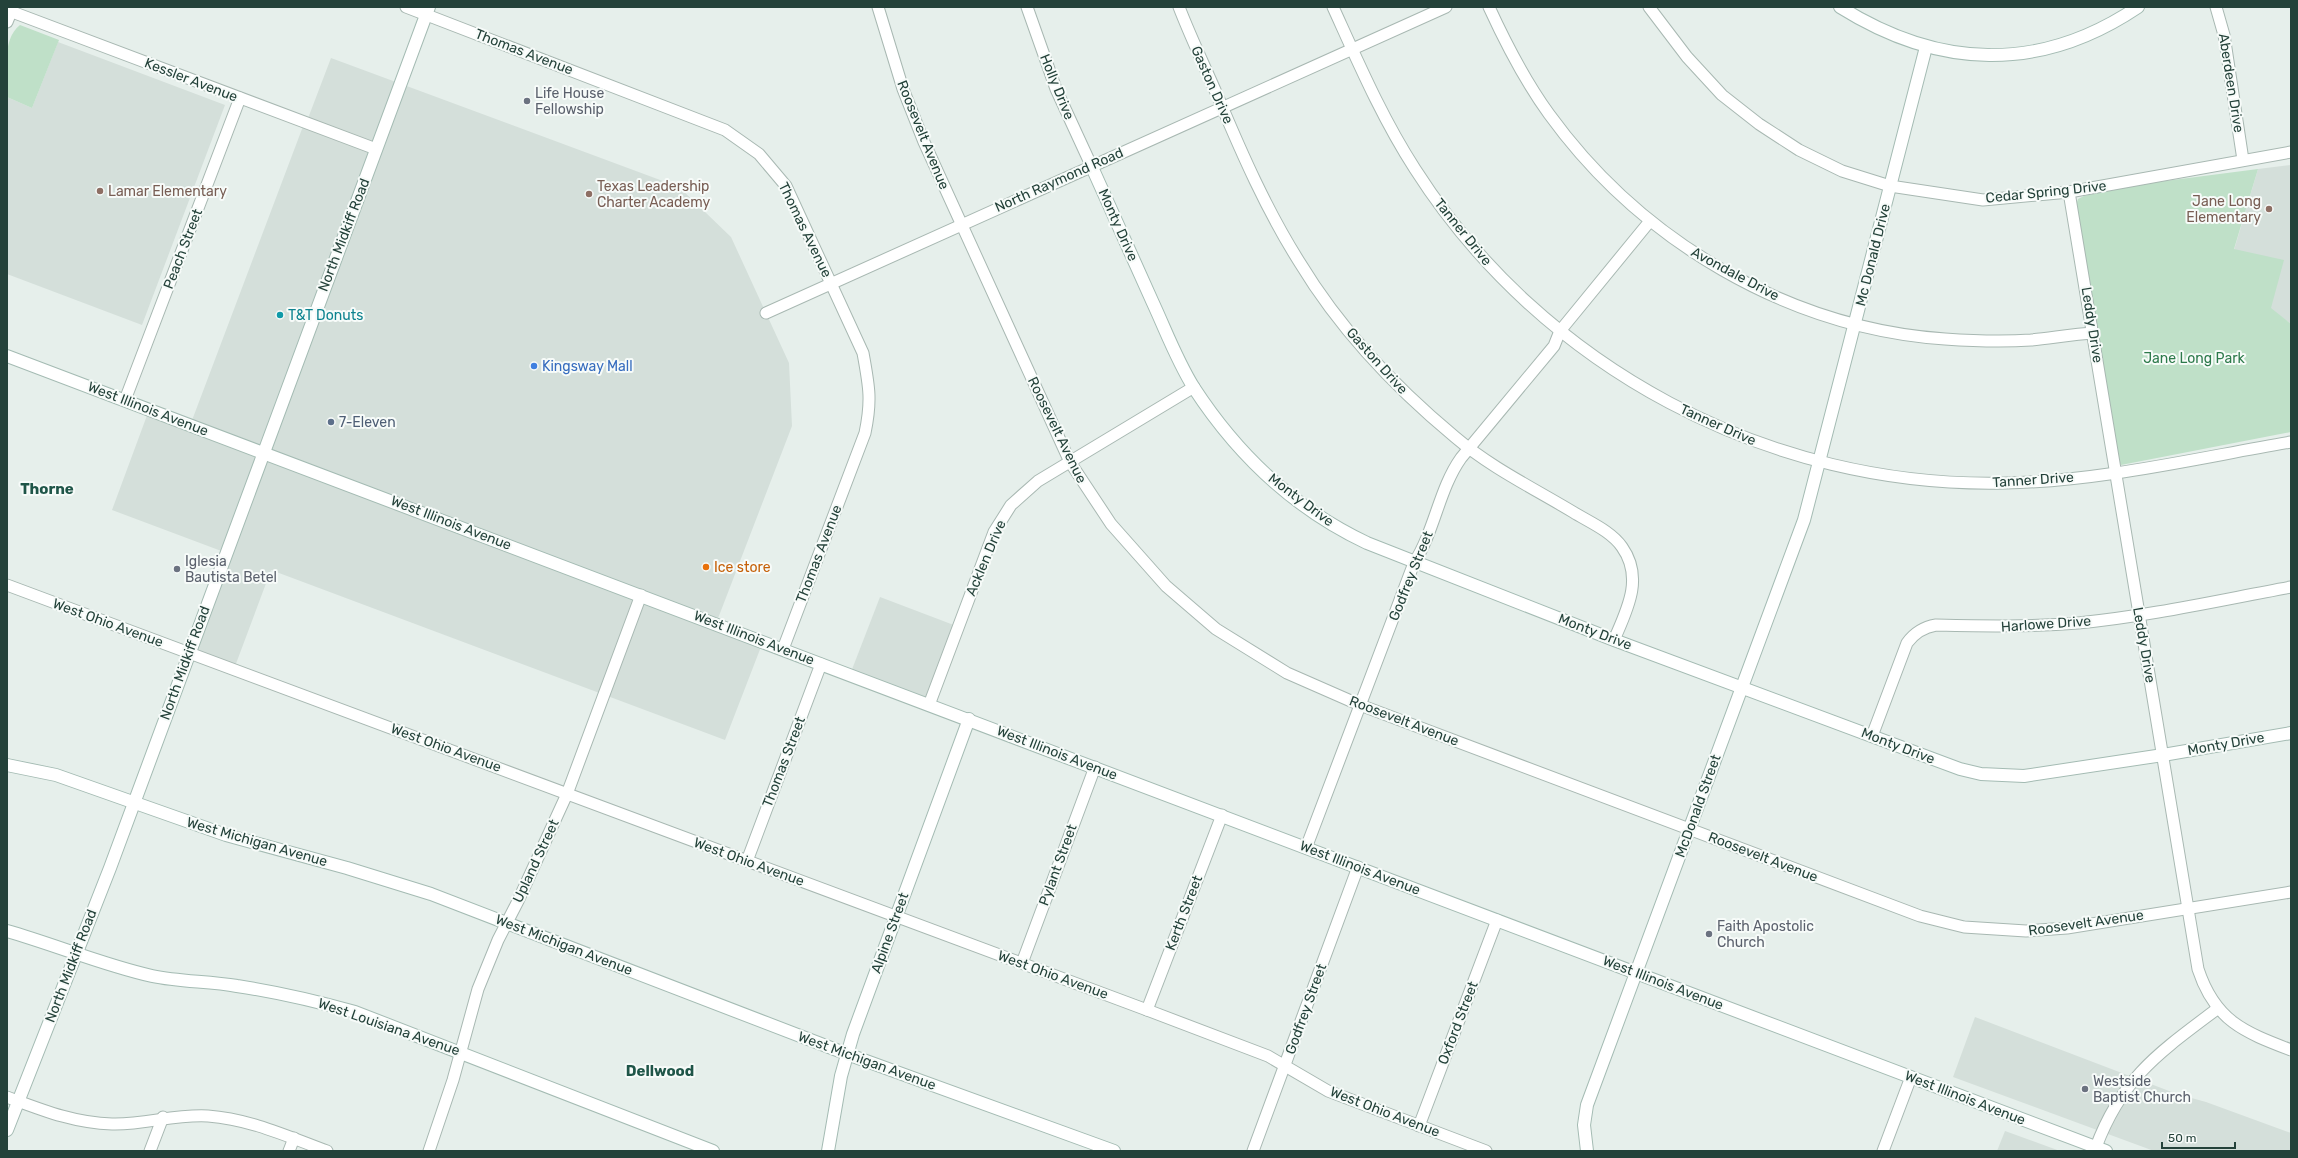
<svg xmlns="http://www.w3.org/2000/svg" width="2298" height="1158" font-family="Rubik,sans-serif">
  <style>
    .built { fill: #d4dfda }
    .green { fill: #bfe0c8 }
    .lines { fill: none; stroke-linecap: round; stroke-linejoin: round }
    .street-casing { stroke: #a8b8b2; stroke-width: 13 }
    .secondary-casing { stroke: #a4bbb3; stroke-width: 14 }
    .street { stroke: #fff; stroke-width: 11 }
    .secondary { stroke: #fff; stroke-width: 12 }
    .worship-dot { fill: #6b7280; stroke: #f7fbf9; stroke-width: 1.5 }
    .education-dot { fill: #8d6e63; stroke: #f7fbf9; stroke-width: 1.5 }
    .culture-dot { fill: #0f9aa8; stroke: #f7fbf9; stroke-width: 1.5 }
    .shop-dot { fill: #3f7fe0; stroke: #f7fbf9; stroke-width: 1.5 }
    .service-dot { fill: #5c6f8a; stroke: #f7fbf9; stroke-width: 1.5 }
    .food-dot { fill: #e8710a; stroke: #f7fbf9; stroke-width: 1.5 }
    .labels { text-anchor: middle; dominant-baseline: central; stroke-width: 4; stroke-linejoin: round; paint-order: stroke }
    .street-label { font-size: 14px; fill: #24423a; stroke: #f7fbf9 }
    .worship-label { font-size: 14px; fill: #5b616d; stroke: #f7fbf9; text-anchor: start }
    .education-label { font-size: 14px; fill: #785e54; stroke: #f7fbf9; text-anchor: start }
    .culture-label { font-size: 14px; fill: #0d838f; stroke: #f7fbf9; text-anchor: start }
    .park-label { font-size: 14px; fill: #2d7a4b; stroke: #f7fbf9 }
    .shop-label { font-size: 14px; fill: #366cbe; stroke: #f7fbf9; text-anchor: start }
    .service-label { font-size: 14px; fill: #4e5e75; stroke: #f7fbf9; text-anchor: start }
    .food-label { font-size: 14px; fill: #c56008; stroke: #f7fbf9; text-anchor: start }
    .neighbourhood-label { font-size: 15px; font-weight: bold; fill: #1f5548; stroke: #f7fbf9 }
  </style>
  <rect width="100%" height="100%" fill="#e6efeb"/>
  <g class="built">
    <path d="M58 42 225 105 142 325 7 274V97L32 108Z"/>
    <path d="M331 58 679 187 731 237 789 363 792 426 717 621 764 639 725 740 271 570 234 669 193 653 224 552 112 510 149 410 191 423 305 121H307Z"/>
    <path d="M2291 165V324L2271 309 2234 250 2258 169Z"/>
    <path d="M880 597 959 627 931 702 851 672Z"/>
    <path d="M1975 1017 2177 1094 2206 1102 2291 1133V1151H2154L1953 1077Z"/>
    <path d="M2005 1131 2060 1151H1997Z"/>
  </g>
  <g class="green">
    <path d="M20 25 59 40 32 108 7 97C7 75 1 40 20 25Z"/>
    <path d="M2258 169 2234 249 2284 260 2271 308 2291 324V432L2121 465 2118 458 2076 205 2078 199 2084 196 2134 185Z"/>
  </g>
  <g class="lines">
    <g class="street-casing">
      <g id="street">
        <path d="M406 7 725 130 759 154 786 186 863 353C869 386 872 400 865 433L783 649"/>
        <path d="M878 7 903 89 924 142 1070 462 1111 524 1166 586 1216 629 1287 673 1360 705 1920 916 1964 927 2026 931 2067 928 2291 892"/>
        <path d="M1027 7 1056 89 1091 165"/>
        <path d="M1179 7C1191 38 1205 67 1218 97 1242 154 1267 211 1300 263 1340 329 1396 388 1455 437 1490 467 1533 488 1573 512 1589 522 1611 531 1622 547 1644 578 1627 610 1614 640"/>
        <path d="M1333 7C1358 62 1382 118 1415 169 1542 368 1770 489 2006 483 2102 481 2197 458 2291 442"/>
        <path d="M1489 7C1506 44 1525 81 1549 114 1641 241 1788 328 1945 339 1974 341 2002 342 2031 340 2052 338 2073 334 2094 333"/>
        <path d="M1649 7 1687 57 1722 95 1759 124 1799 150 1842 171 1890 186 1983 200 2069 192 2291 152"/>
        <path d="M2216 7 2224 35 2243 160"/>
        <path d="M7 10 376 149"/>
        <path d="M7 22 13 7"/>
        <path d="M2069 192 2198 969C2215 1021 2244 1032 2291 1050"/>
        <path d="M766 313 1446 7"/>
        <path d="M125 400 240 98"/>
        <path d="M7 585 1147 1010 1268 1056 1328 1091 1486 1151"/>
        <path d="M929 705 994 532 1011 505 1038 481 1194 387"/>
        <path d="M1872 736 1907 643C1915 632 1924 627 1936 625 1983 626 2030 627 2078 623 2150 616 2220 600 2291 587"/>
        <path d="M1306 848 1414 563C1435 530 1439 489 1461 458L1554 346 1560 331 1650 221"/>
        <path d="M747 861 821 664"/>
        <path d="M1022 963 1095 767"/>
        <path d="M1147 1010 1222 815"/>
        <path d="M7 1097C42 1110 74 1123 112 1124 145 1125 174 1114 208 1116 250 1119 289 1137 327 1151"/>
        <path d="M1419 1126 1497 920"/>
        <path d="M2096 1147C2122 1077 2160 1052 2217 1009"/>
        <path d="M150 1151 163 1117"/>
        <path d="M289 1151 294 1138"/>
        <path d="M429 1151 453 1080 478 989 498 940 518 901 567 794 641 595"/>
        <path d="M1253 1151 1358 867"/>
        <path d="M1883 1151 1911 1077"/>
      </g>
    </g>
    <g class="secondary-casing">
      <g id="secondary">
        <path d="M1840 7C1939 69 2040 73 2138 7"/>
        <path d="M1091 165C1112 211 1132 257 1153 303 1166 331 1177 361 1194 388 1237 454 1295 509 1367 543L1614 640 1960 769 1981 774 2024 776 2163 755 2291 733"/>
        <path d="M7 356 2106 1151"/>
        <path d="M7 765 56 775 226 835 347 868 431 894 847 1054 1114 1151"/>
        <path d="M7 931C56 945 103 965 152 976 180 982 209 981 237 986 277 992 316 1001 355 1012L713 1151"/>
        <path d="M7 1130 110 868 429 7"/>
        <path d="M828 1151 841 1076 853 1034 969 719"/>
        <path d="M1587 1151 1584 1125 1587 1105 1804 520 1926 47"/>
      </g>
    </g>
    <use href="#street" class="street"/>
    <use href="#secondary" class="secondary"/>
  </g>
  <g class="worship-dot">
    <circle cx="527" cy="101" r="4"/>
    <circle cx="177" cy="569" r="4"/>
    <circle cx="1709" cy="934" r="4"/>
    <circle cx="2085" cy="1089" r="4"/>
  </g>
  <g class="education-dot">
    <circle cx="100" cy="191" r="4"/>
    <circle cx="589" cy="194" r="4"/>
    <circle cx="2269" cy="209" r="4"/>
  </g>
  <circle class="culture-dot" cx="280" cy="315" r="4"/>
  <circle class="shop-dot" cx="534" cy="366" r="4"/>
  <circle class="service-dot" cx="331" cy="422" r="4"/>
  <circle class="food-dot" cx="706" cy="567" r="4"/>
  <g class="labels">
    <g class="street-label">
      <text transform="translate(524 52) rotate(21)">Thomas Avenue</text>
      <text transform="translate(191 80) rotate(21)">Kessler Avenue</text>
      <text transform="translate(2231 83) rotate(81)">Aberdeen Drive</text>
      <text transform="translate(1212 85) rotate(66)">Gaston Drive</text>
      <text transform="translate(1057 87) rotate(68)">Holly Drive</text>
      <text transform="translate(923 135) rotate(68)">Roosevelt Avenue</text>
      <text transform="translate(1059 180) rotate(-24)">North Raymond Road</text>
      <text transform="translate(2046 192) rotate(-6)">Cedar Spring Drive</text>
      <text transform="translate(1118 225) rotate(66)">Monty Drive</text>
      <text transform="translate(805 230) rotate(64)">Thomas Avenue</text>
      <text transform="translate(1463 232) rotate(51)">Tanner Drive</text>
      <text transform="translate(344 235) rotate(-69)">North Midkiff Road</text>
      <text transform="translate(183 249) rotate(-69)">Peach Street</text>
      <text transform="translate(1873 255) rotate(-76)">Mc Donald Drive</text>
      <text transform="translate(1735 274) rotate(28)">Avondale Drive</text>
      <text transform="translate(2092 325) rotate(81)">Leddy Drive</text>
      <text transform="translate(1377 361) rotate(48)">Gaston Drive</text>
      <text transform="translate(148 409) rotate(21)">West Illinois Avenue</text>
      <text transform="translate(1718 425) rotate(24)">Tanner Drive</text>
      <text transform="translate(1057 430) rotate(64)">Roosevelt Avenue</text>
      <text transform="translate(2033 480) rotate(-4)">Tanner Drive</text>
      <text transform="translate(1301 500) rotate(37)">Monty Drive</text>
      <text transform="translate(451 523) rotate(21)">West Illinois Avenue</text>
      <text transform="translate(819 554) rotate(-69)">Thomas Avenue</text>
      <text transform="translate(986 558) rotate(-67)">Acklen Drive</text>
      <text transform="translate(1411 576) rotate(-68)">Godfrey Street</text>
      <text transform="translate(108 623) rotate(20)">West Ohio Avenue</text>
      <text transform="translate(2046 624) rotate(-4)">Harlowe Drive</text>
      <text transform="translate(1595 632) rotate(21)">Monty Drive</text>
      <text transform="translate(754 638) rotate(21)">West Illinois Avenue</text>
      <text transform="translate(2144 645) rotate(80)">Leddy Drive</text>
      <text transform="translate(185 663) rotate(-70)">North Midkiff Road</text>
      <text transform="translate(1404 721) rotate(21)">Roosevelt Avenue</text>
      <text transform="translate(2226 744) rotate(-10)">Monty Drive</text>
      <text transform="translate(1898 746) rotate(21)">Monty Drive</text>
      <text transform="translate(446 748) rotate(20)">West Ohio Avenue</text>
      <text transform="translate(1057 753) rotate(21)">West Illinois Avenue</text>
      <text transform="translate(784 762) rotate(-69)">Thomas Street</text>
      <text transform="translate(1698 806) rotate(-70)">McDonald Street</text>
      <text transform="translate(257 842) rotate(16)">West Michigan Avenue</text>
      <text transform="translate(1763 857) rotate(21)">Roosevelt Avenue</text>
      <text transform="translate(536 861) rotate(-65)">Upland Street</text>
      <text transform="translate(749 862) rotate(20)">West Ohio Avenue</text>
      <text transform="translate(1058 865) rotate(-70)">Pylant Street</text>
      <text transform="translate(1360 868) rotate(21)">West Illinois Avenue</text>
      <text transform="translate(1184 913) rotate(-69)">Kerth Street</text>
      <text transform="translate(2086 923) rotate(-8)">Roosevelt Avenue</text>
      <text transform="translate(890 933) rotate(-70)">Alpine Street</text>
      <text transform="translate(564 945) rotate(21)">West Michigan Avenue</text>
      <text transform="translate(71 966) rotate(-69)">North Midkiff Road</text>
      <text transform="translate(1053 975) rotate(20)">West Ohio Avenue</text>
      <text transform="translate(1663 983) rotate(21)">West Illinois Avenue</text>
      <text transform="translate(1306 1009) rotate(-70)">Godfrey Street</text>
      <text transform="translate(1458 1023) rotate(-69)">Oxford Street</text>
      <text transform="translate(389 1027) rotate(19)">West Louisiana Avenue</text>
      <text transform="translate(867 1061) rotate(20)">West Michigan Avenue</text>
      <text transform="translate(1965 1098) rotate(21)">West Illinois Avenue</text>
      <text transform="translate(1385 1112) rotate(21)">West Ohio Avenue</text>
    </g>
    <g class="worship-label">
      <text x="535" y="93">Life House<tspan x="535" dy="16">Fellowship</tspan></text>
      <text x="185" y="561">Iglesia<tspan x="185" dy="16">Bautista Betel</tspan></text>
      <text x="1717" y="926">Faith Apostolic<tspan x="1717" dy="16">Church</tspan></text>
      <text x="2093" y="1081">Westside<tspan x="2093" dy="16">Baptist Church</tspan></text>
    </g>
    <g class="education-label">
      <text x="597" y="186">Texas Leadership<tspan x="597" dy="16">Charter Academy</tspan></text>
      <text x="108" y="191">Lamar Elementary</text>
      <text x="2261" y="201" text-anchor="end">Jane Long<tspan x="2261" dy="16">Elementary</tspan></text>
    </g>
    <g class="culture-label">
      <text x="288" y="315">T&amp;T Donuts</text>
    </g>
    <g class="park-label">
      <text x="2194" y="358">Jane Long Park</text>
    </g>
    <g class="shop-label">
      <text x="542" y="366">Kingsway Mall</text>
    </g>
    <g class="service-label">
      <text x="339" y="422">7-Eleven</text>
    </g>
    <g class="food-label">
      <text x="714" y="567">Ice store</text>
    </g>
    <g class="neighbourhood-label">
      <text x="47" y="489">Thorne</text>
      <text x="660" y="1071">Dellwood</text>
    </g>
  </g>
  <rect width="2298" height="1158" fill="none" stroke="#24423a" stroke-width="16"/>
  <path d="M2162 1142v6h73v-6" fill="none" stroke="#24423a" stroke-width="2"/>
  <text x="2168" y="1142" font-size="12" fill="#24423a" stroke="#f7fbf9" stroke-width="3" paint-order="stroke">50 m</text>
</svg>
